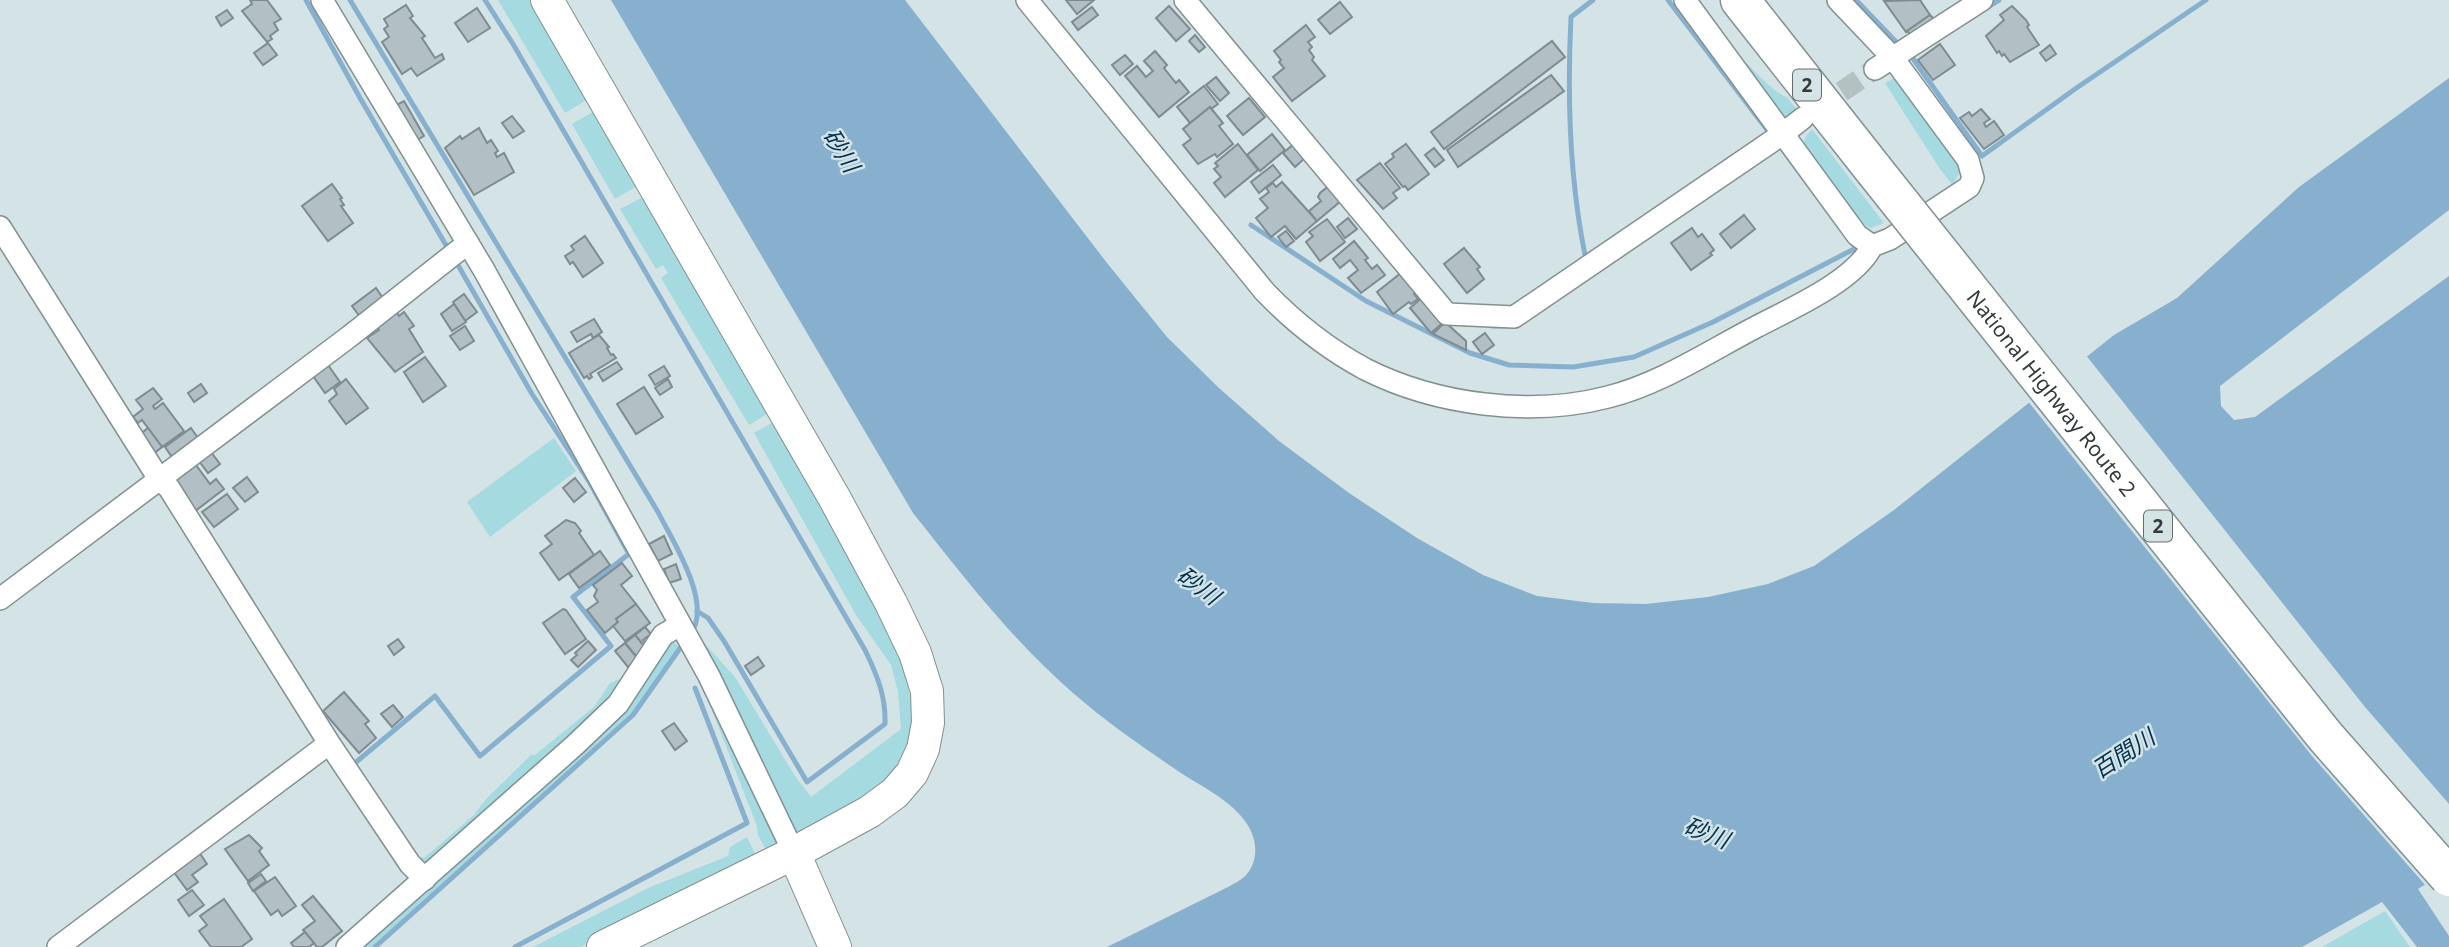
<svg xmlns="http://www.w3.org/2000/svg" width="2449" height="947" font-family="'Noto Sans','Noto Sans JP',sans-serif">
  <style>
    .green { fill: #a5dae0 }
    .water { fill: #87b0cf }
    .pier { fill: #d4e3e5 }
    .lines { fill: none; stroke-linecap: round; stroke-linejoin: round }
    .stream { stroke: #87b0cf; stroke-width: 5 }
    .building { fill: #b2bfc5; stroke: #7e8b90; stroke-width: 2 }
    .street-tunnel { stroke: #b4c1c3; stroke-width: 21; stroke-dasharray: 21 10; stroke-linecap: butt }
    .street-casing { stroke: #819091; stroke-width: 24 }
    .secondary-casing { stroke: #819091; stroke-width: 34 }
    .highway-casing { stroke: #819091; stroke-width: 41 }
    .street { stroke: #fff; stroke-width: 21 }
    .secondary { stroke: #fff; stroke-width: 32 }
    .highway { stroke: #fff; stroke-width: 38 }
    .highway-bridge-casing { stroke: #819091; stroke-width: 41; stroke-linecap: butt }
    .highway-bridge { stroke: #fff; stroke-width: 38 }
    .labels { text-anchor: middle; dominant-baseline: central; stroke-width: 5; stroke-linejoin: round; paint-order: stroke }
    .shield { fill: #d4e3e5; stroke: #646d6e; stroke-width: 2 }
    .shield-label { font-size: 19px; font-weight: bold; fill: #343a3b }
    .street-label { font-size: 21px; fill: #343a3b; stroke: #d4e3e5 }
    .water-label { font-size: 23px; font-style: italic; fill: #003351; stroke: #d4e3e5 }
  </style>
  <rect width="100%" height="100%" fill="#d4e3e5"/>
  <g class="green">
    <path d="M498 0H533L590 98 565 113Z"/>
    <path d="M1707 19C1721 34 1772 95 1787 97L1799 113 1784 117Z"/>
    <path d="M1896 77 1960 162 1959 173 1953 185 1940 169 1885 83Z"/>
    <path d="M598 109 641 184 615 199 572 124Z"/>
    <path d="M1812 129 1884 223 1870 228 1858 220 1803 145 1806 136Z"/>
    <path d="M647 195 772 411 749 425 661 278 668 273 663 265 656 269 620 209Z"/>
    <path d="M777 420 873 591 901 661 916 718 909 754 881 788 811 833 795 832 704 643 735 677 795 776 811 797 901 729 898 692 891 665 856 615 754 433Z"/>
    <path d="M554 438 576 471 490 537 467 502Z"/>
    <path d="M671 639 679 647 632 713 372 947H354Z"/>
    <path d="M699 677 776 830 777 843 768 854 758 835 757 826Z"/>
    <path d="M620 679 621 689 430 865 420 864 414 856 424 858 474 815 486 799 531 755H535L594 707 610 683Z"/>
    <path d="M747 837 758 860 581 947H533L648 888 728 856 730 847Z"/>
    <path d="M2385 911 2410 947H2322Z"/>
  </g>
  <path class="water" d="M611 0H905L1107 263 1167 337 1219 388 1279 441 1349 493 1417 538 1483 575 1537 596 1593 603 1646 604 1708 597 1768 584 1814 566 1894 510 2114 335 2177 298 2299 187 2449 78V210L2220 386 2221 406 2234 420 2255 417 2449 276V869L2418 889 2449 936V947H2417L2382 902 2302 947H1107L1230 886C1235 883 1243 879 1247 874 1259 859 1257 839 1247 824 1232 800 1198 785 1175 769 1140 745 1105 721 1073 693 1012 640 963 576 913 513Z"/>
  <path class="pier" d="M2085 354 2365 707 2449 804V874L2427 887 2312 756 2027 400Z"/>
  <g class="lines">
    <g class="stream">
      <path d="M306 0 360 98 450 252"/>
      <path d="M350 0 658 512C672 540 713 603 691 633"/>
      <path d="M485 0 513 44 865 650C877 675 886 696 885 724L807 782 724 641 708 618 697 611"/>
      <path d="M1668 0 1768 131"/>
      <path d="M1856 0 1901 47"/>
      <path d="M1986 8 1999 0"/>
      <path d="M1909 53 1982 156 2075 89 2206 0"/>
      <path d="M1251 225 1366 301 1470 353 1509 365 1573 367 1634 357 1713 322 1856 248 1852 242"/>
      <path d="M1588 259 1585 255C1569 176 1567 97 1571 17L1593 0"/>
      <path d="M1492 326H1517"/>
      <path d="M355 763 435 696 480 756 611 646 573 597 629 554 590 483 532 394 455 260"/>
      <path d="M375 947 633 715 683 644"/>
      <path d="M515 947 747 823 695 688"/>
    </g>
  </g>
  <g class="building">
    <path d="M250 0H267L281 19 274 23 278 30 270 36 272 39 267 42 242 11 252 4Z"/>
    <path d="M1066 0H1094L1077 14Z"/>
    <path d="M1920 0 1930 15 1906 32 1884 1Z"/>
    <path d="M1340 2 1352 17 1330 34 1318 20Z"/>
    <path d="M406 5 413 16 410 18 425 36 422 38 435 58 442 54 444 59 417 76 411 68 402 74 382 42 389 37 384 29 388 26 384 19Z"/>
    <path d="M1169 6 1190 29 1176 41 1156 18Z"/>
    <path d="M2012 6 2026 20 2029 25 2027 27 2039 45 2010 62 2004 54 2002 56 1999 51 1997 53 1986 36 2004 20 2000 15Z"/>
    <path d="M1092 7 1098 15 1078 30 1072 22Z"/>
    <path d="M477 8 490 28 468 42 455 23Z"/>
    <path d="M227 10 233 18 221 26 216 17Z"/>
    <path d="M1930 15 1934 19 1911 35 1907 31Z"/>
    <path d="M1306 25 1315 37 1308 42 1312 47 1309 50 1314 57 1312 60 1325 76 1292 101 1273 77 1284 68 1279 62 1281 60 1274 51Z"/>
    <path d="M1195 35 1205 47 1199 52 1189 41Z"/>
    <path d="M1552 41 1565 57 1444 149 1431 132Z"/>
    <path d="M268 43 277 55 263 65 254 53Z"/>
    <path d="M1940 44 1955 65 1933 80 1918 60Z"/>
    <path d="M2050 45 2056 54 2046 61 2040 53Z"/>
    <path d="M1155 51 1167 65 1164 68 1176 83 1179 80 1189 92 1159 117 1125 76 1137 66 1146 77 1153 71 1144 61Z"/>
    <path d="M1125 55 1133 64 1120 75 1112 65Z"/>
    <path d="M1551 75 1564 91 1458 167 1447 150Z"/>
    <path d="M1216 77 1229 93 1220 101 1206 85Z"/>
    <path d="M1204 86 1218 104 1211 109 1210 107 1190 123 1177 107Z"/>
    <path d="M1249 98 1265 117 1243 135 1227 116Z"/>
    <path d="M404 101 424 136 414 142 393 107Z"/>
    <path d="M1210 107 1223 123 1219 126 1233 144 1217 157 1215 154 1198 164 1183 145 1191 139 1183 129Z"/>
    <path d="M1981 109 1990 119 1984 123 1986 127 1994 121 2004 135 1984 149 1960 118 1969 112 1972 116Z"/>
    <path d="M512 116 524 131 513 138 502 123Z"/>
    <path d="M479 128 487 143 491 140 498 151 495 153 497 157 504 153 514 172 474 195 445 148 460 136 462 139Z"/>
    <path d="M1272 134 1285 150 1260 171 1247 155Z"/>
    <path d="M1295 143 1306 157 1295 167 1283 153Z"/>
    <path d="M1238 144 1258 170 1225 197 1214 183 1221 177 1214 169 1218 166 1215 163Z"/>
    <path d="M1406 144 1429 174 1408 190 1405 186 1403 187 1385 164 1394 157 1392 154Z"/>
    <path d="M1434 148 1444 160 1435 167 1425 155Z"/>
    <path d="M1380 163 1400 188 1393 193 1397 198 1383 209 1357 180Z"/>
    <path d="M1273 165 1281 175 1259 193 1251 182Z"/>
    <path d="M1282 182 1317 221 1296 239 1285 226 1271 237 1256 218 1268 208 1260 199 1269 192 1266 188 1273 183 1276 187Z"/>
    <path d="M332 184 342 198 340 199 344 205 341 206 353 223 328 241 302 206Z"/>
    <path d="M1330 185 1342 200 1317 221 1309 211 1321 201 1318 197 1320 193Z"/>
    <path d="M1744 215 1755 229 1731 248 1720 234Z"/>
    <path d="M1348 218 1357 229 1345 238 1337 227Z"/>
    <path d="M1327 219 1345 242 1320 261 1306 242 1313 236 1309 232Z"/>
    <path d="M1692 228 1698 237 1702 234 1714 250 1710 253 1712 255 1691 270 1671 243Z"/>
    <path d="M1286 231 1294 241 1286 247 1278 237Z"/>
    <path d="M585 236 603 263 583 277 573 262 570 264 565 256 574 250 571 246Z"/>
    <path d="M1354 241 1368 258 1365 260 1372 269 1377 265 1385 275 1361 293 1348 278 1358 270 1350 260 1340 268 1333 259Z"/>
    <path d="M1464 248 1480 267 1477 269 1484 279 1467 293 1444 264Z"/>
    <path d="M1401 273 1417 292 1414 294 1418 299 1411 304 1409 302 1393 314 1377 292Z"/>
    <path d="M376 288 385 301 360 317 352 306Z"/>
    <path d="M464 294 477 312 465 321 453 302Z"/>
    <path d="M1424 296 1445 321 1431 333 1410 308Z"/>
    <path d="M454 304 466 322 452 331 441 314Z"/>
    <path d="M394 308 399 316 404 312 414 326 409 329 423 352 395 372 367 338 379 330 374 322Z"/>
    <path d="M594 319 602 332 593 338 591 334 577 342 571 332Z"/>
    <path d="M1445 322 1466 341V350L1433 334Z"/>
    <path d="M465 326 474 341 460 350 450 336Z"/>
    <path d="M1485 333 1494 345 1482 354 1473 342Z"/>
    <path d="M599 335 609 347 607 348 611 355 613 354 616 358 590 374 592 377 589 379 587 376 584 378 569 353Z"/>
    <path d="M425 357 446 386 423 402 404 372Z"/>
    <path d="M617 362 622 369 603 381 598 373Z"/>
    <path d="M328 365 340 382 325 393 313 376Z"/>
    <path d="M664 366 670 376 655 385 649 375Z"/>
    <path d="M346 379 368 408 346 424 329 401 337 394 334 389Z"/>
    <path d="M668 379 672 387 660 395 655 388Z"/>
    <path d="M201 384 207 393 194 402 188 393Z"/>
    <path d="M644 387 663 417 636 434 617 404Z"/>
    <path d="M153 388 162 399 153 406 155 409 163 403 184 431 162 447 142 420 138 423 133 417 143 409 136 400Z"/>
    <path d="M148 428 162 447 152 455 138 436Z"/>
    <path d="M191 428 198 438 172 457 165 447Z"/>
    <path d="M211 452 220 464 208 473 199 461Z"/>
    <path d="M196 465 210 484 216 479 224 489 194 512 172 483Z"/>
    <path d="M247 477 258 492 245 502 233 488Z"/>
    <path d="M575 478 586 492 574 502 563 488Z"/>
    <path d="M227 494 238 509 214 527 202 512Z"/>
    <path d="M566 520 575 523 581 531 579 533 594 555 559 580 540 553 552 544 545 536Z"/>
    <path d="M664 536 672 554 658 561 649 544Z"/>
    <path d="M600 551 610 565 579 588 569 574Z"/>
    <path d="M622 563 632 576 621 585 636 604 616 619 618 622 605 633 587 610 598 602 594 596 597 590 593 585Z"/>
    <path d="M676 564 681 579 669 583 664 569Z"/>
    <path d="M636 604 650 623 625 641 613 626 618 622 616 619Z"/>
    <path d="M563 609 566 610 586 639 565 654 543 623Z"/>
    <path d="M645 627 651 634 643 640 646 644 644 646 635 635Z"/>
    <path d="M635 635 646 648 636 656 625 643Z"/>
    <path d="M398 639 404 647 394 655 388 646Z"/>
    <path d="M588 641 596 650 578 667 571 660 577 655 575 653Z"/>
    <path d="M625 643 638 659 628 667 615 651Z"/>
    <path d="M758 657 764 666 751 675 745 666Z"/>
    <path d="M344 692 369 721 365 724 376 738 359 753 323 711Z"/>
    <path d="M393 705 403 717 392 727 381 714Z"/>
    <path d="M674 723 687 741 675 750 662 731Z"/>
    <path d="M249 835 262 848 259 851 269 865 248 881 225 849Z"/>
    <path d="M199 852 207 864 192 875 198 882 187 890 173 871Z"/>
    <path d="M261 874 266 881 253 891 248 883Z"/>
    <path d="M275 877 296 906 282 916 278 910 271 915 254 891Z"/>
    <path d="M192 890 204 905 189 916 178 900Z"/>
    <path d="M313 896 342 931 322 947H317L303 930 315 921 302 905Z"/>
    <path d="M224 899 252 939 241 947H211L199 931 207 925 200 916Z"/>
    <path d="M305 932 314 943 309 947H294L291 943Z"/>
  </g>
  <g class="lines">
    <path class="street-tunnel" d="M1816 109 1875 69"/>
    <g class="street-casing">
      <g id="street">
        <path d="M322 0 484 270 709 676 794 853"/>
        <path d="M1027 0 1265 292C1294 322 1328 349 1365 369 1436 405 1531 417 1608 397 1660 384 1708 352 1756 327 1790 309 1855 281 1872 246L1890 239 1969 187 1973 178 1968 160 1893 58 1838 0"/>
        <path d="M1185 0 1447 314 1514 317 1784 133 1803 118"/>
        <path d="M1685 0 1857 235 1872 246"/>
        <path d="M1875 69 1982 0"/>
        <path d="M0 227 159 479 169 488 329 743 410 864 425 879"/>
        <path d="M0 599 350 336 468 243"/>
        <path d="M58 947 323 748"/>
        <path d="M347 947 575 745 618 704 663 635 680 625"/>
      </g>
    </g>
    <g class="secondary-casing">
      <g id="secondary">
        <path d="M547 0 835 499 891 603 915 653 927 691 928 723 923 749 912 773 895 793 869 812 794 853 603 947"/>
        <path d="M794 853 835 947"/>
      </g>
    </g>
    <g class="highway-casing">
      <path id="highway" d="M1740 0 1874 170"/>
    </g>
    <use href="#street" class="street"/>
    <use href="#secondary" class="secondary"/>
    <use href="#highway" class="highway"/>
    <g class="highway-bridge-casing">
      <g id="highway-bridge">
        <path id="s1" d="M1874 170 2325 736 2449 877"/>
      </g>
    </g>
    <use href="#highway-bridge" class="highway-bridge"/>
  </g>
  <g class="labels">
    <g class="shield">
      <rect x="1793" y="69.5" width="28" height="31" rx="5"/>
      <rect x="2144" y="510.5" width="28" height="31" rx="5"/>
    </g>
    <g class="shield-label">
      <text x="1807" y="85">2</text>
      <text x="2158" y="526">2</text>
    </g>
    <g class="street-label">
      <text stroke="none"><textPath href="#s1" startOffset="285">National Highway Route 2</textPath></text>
    </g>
    <g class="water-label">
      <text transform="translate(842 150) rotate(58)">砂川</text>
      <text transform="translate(1199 585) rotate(36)">砂川</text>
      <text transform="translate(2123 753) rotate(-33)">百間川</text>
      <text transform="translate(1707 832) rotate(21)">砂川</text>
    </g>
  </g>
</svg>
